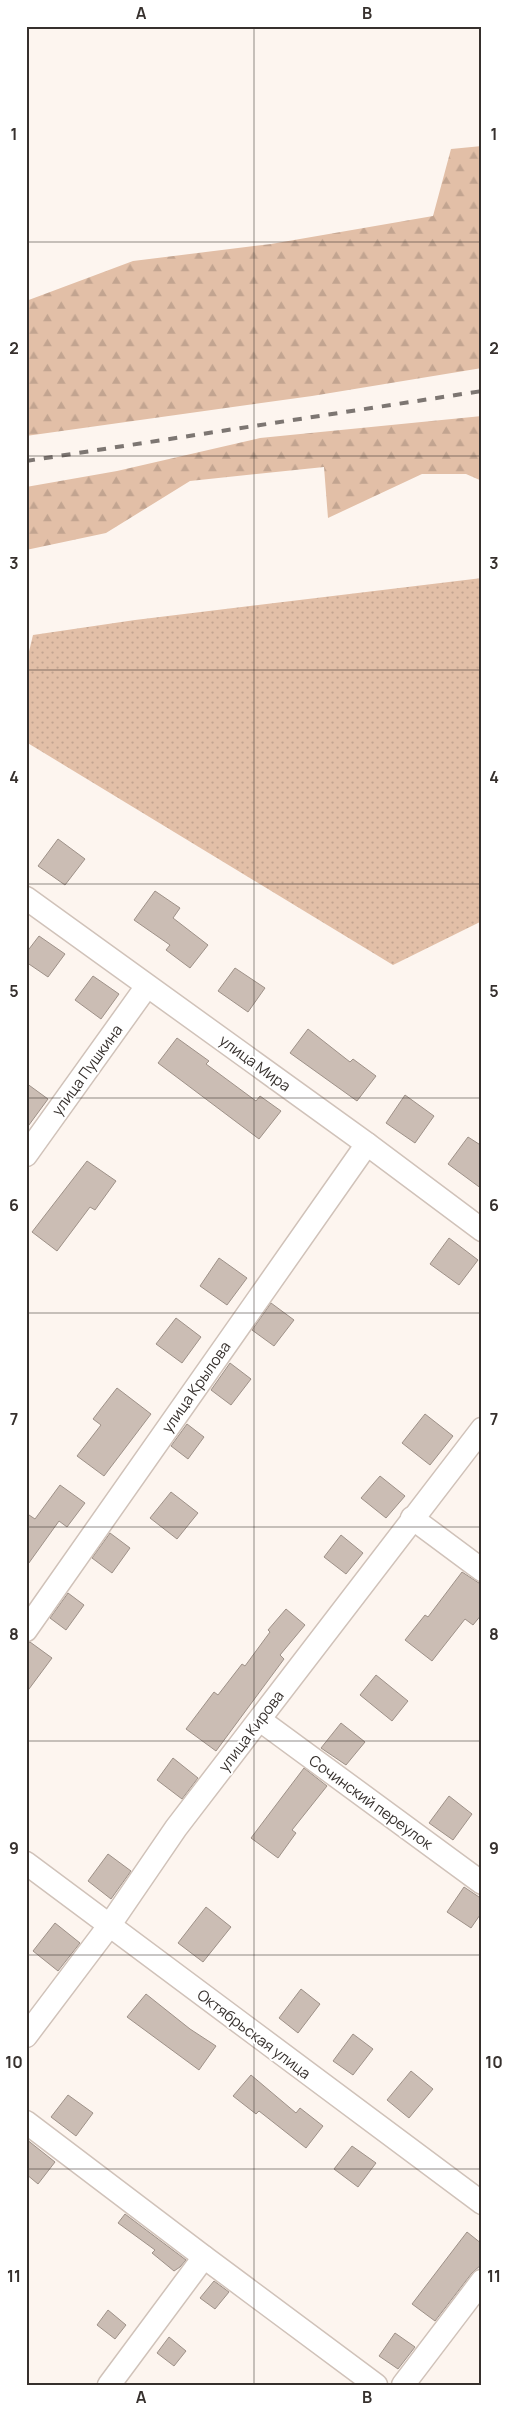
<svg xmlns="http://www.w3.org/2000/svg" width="508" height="2411" font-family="Manrope,sans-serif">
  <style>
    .forest { fill: url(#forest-firs) }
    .garden { fill: url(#garden-dots) }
    .building { fill: #cbbdb4; stroke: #9e9188 }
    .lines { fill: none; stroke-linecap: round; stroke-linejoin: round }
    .street-casing { stroke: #d0c2b9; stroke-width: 25 }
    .street { stroke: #fff; stroke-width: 22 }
    .rail { stroke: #7d7672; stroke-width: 4; stroke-dasharray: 9 9; stroke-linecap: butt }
    .grid { fill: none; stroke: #36302d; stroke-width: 1; stroke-opacity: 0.55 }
    .labels { text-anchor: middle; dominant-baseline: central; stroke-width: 4; stroke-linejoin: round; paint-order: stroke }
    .street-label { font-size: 15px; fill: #36302d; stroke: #fff }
    .neatline { fill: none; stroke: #36302d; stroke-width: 2 }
    .grid-label { font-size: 16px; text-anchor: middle; font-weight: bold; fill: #36302d }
  </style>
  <defs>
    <pattern id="forest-firs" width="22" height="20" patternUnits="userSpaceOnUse" patternTransform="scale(1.25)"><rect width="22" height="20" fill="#e2bfa7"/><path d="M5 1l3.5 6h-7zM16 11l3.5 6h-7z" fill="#c2a490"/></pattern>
    <pattern id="garden-dots" width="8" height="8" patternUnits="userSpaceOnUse" patternTransform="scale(1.25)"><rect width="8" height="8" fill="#e2bfa7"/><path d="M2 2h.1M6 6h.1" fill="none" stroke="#c2a490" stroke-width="1.8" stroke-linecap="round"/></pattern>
  </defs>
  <rect width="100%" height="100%" fill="#fdf5ef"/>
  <g class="forest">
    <path d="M482 146V368L312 396 26 436V301L133 261 271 244 433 216 451 149Z"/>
    <path d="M482 416V481L466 474H422L328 518 324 467 190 481 106 533 26 550V487L117 471 260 438Z"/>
  </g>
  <path class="garden" d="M482 578V921L393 965 26 742V664L33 635 135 620Z"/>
  <g class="building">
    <path d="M58 839 85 859 65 885 38 866Z"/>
    <path d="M155 891 180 908 173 918 208 945 190 968 166 950 170 945 134 920Z"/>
    <path d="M39 936 65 954 48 977 26 962V953Z"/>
    <path d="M235 968 265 988 248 1012 218 991Z"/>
    <path d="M93 976 119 994 101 1019 75 1000Z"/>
    <path d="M308 1029 350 1062 353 1059 376 1076 357 1101 290 1053Z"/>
    <path d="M177 1038 209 1061 206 1064 256 1101 260 1096 281 1111 259 1139 158 1063Z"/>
    <path d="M26 1083 48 1099 26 1129Z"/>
    <path d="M405 1095 434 1116 415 1143 386 1123Z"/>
    <path d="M468 1137 482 1146V1189L448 1164Z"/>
    <path d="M87 1161 116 1181 95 1210 90 1207 57 1251 32 1232Z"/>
    <path d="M449 1238 478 1260 459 1285 430 1264Z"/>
    <path d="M219 1258 247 1278 227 1305 200 1286Z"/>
    <path d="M271 1303 294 1320 274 1346 252 1330Z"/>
    <path d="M176 1318 201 1337 182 1363 156 1344Z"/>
    <path d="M230 1363 251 1379 231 1405 211 1390Z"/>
    <path d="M117 1388 151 1414 104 1476 77 1456 101 1425 93 1419Z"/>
    <path d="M425 1414 453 1436 430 1465 402 1443Z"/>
    <path d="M187 1424 204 1437 188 1459 171 1446Z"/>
    <path d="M380 1476 405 1496 386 1518 361 1498Z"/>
    <path d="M60 1485 85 1503 67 1527 59 1521 26 1567V1513L35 1519Z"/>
    <path d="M171 1492 198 1513 177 1539 150 1518Z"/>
    <path d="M110 1533 130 1548 112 1573 92 1558Z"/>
    <path d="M341 1535 363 1553 346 1574 324 1557Z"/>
    <path d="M462 1572 482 1585V1614L473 1625 465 1619 432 1661 405 1640 425 1615 428 1617Z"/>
    <path d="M68 1593 84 1605 66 1630 50 1618Z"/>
    <path d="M286 1609 305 1625 280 1655 284 1659 216 1751 186 1729 214 1692 218 1695 242 1664 245 1666 270 1632 268 1630Z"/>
    <path d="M30 1642 52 1658 26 1693V1643Z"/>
    <path d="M376 1675 408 1701 392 1721 360 1695Z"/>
    <path d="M341 1723 365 1742 346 1765 321 1748Z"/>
    <path d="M173 1758 198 1778 182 1799 157 1780Z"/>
    <path d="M304 1768 327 1786 292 1830 296 1833 278 1858 251 1838Z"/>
    <path d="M449 1796 472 1814 453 1840 429 1823Z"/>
    <path d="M108 1854 131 1871 111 1899 88 1881Z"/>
    <path d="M464 1887 482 1899V1912L471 1928 447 1912Z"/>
    <path d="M206 1907 231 1927 203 1962 178 1943Z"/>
    <path d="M55 1923 80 1943 58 1971 33 1951Z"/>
    <path d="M301 1989 320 2004 298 2033 279 2018Z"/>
    <path d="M146 1994 190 2029 216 2046 199 2070 127 2017Z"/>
    <path d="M353 2034 373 2049 353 2075 333 2061Z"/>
    <path d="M411 2071 433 2089 409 2118 387 2100Z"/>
    <path d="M251 2075 296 2113 300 2108 323 2126 306 2148 259 2111 256 2114 233 2096Z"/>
    <path d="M68 2095 93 2113 76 2136 51 2117Z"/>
    <path d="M26 2139 55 2162 38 2184 26 2174Z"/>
    <path d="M352 2146 376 2163 358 2187 334 2169Z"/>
    <path d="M125 2214 186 2260 180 2267 174 2271 152 2253 155 2250 118 2223Z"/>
    <path d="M467 2232 482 2244V2264L472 2273 435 2321 412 2304Z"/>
    <path d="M214 2281 229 2292 215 2309 200 2298Z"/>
    <path d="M108 2310 126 2325 115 2339 97 2325Z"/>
    <path d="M395 2333 415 2347 398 2369 379 2356Z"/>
    <path d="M169 2337 186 2351 174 2366 157 2353Z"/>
  </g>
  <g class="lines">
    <g class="street-casing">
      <g id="street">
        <path d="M26 898 367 1144 482 1230"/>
        <path d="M26 1155 147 986"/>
        <path d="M412 1518 482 1570"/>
        <path d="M26 1630 367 1144"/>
        <path d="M260 1720 482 1883"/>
        <path d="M26 1863 482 2203"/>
        <path d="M26 2036 109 1926 176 1828 482 1429"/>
        <path d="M26 2122 204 2257 376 2385"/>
        <path d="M109 2385 204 2257"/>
        <path d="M403 2385 482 2281"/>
      </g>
    </g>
    <use href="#street" class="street"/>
    <path class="rail" d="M26 461 482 391"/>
  </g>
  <path class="grid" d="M254 26V2385M26 242H482M26 456H482M26 670H482M26 884H482M26 1098H482M26 1313H482M26 1527H482M26 1741H482M26 1955H482M26 2169H482"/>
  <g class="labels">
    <g class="street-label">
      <text transform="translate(255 1063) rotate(36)">улица Мира</text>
      <text transform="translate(87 1070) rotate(-54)">улица Пушкина</text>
      <text transform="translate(196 1387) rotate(-55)">улица Крылова</text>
      <text transform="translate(251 1731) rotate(-53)">улица Кирова</text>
      <text transform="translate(371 1802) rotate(36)">Сочинский переулок</text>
      <text transform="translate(254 2034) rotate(37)">Октябрьская улица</text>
    </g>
  </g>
  <rect width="508" height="2411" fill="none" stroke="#ffffff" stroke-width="55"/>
  <rect x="28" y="28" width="452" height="2356" class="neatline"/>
  <g class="grid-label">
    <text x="141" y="19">A</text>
    <text x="367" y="19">B</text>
    <text x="14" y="140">1</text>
    <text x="494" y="140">1</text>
    <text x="14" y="354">2</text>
    <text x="494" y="354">2</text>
    <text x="14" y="569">3</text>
    <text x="494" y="569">3</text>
    <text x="14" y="783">4</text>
    <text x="494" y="783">4</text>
    <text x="14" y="997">5</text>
    <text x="494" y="997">5</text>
    <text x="14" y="1211">6</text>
    <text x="494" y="1211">6</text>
    <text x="14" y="1425">7</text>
    <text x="494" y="1425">7</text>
    <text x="14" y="1640">8</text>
    <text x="494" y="1640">8</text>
    <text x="14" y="1854">9</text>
    <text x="494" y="1854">9</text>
    <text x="14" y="2068">10</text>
    <text x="494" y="2068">10</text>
    <text x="14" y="2282">11</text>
    <text x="494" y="2282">11</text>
    <text x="141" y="2403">A</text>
    <text x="367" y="2403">B</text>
  </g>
</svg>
